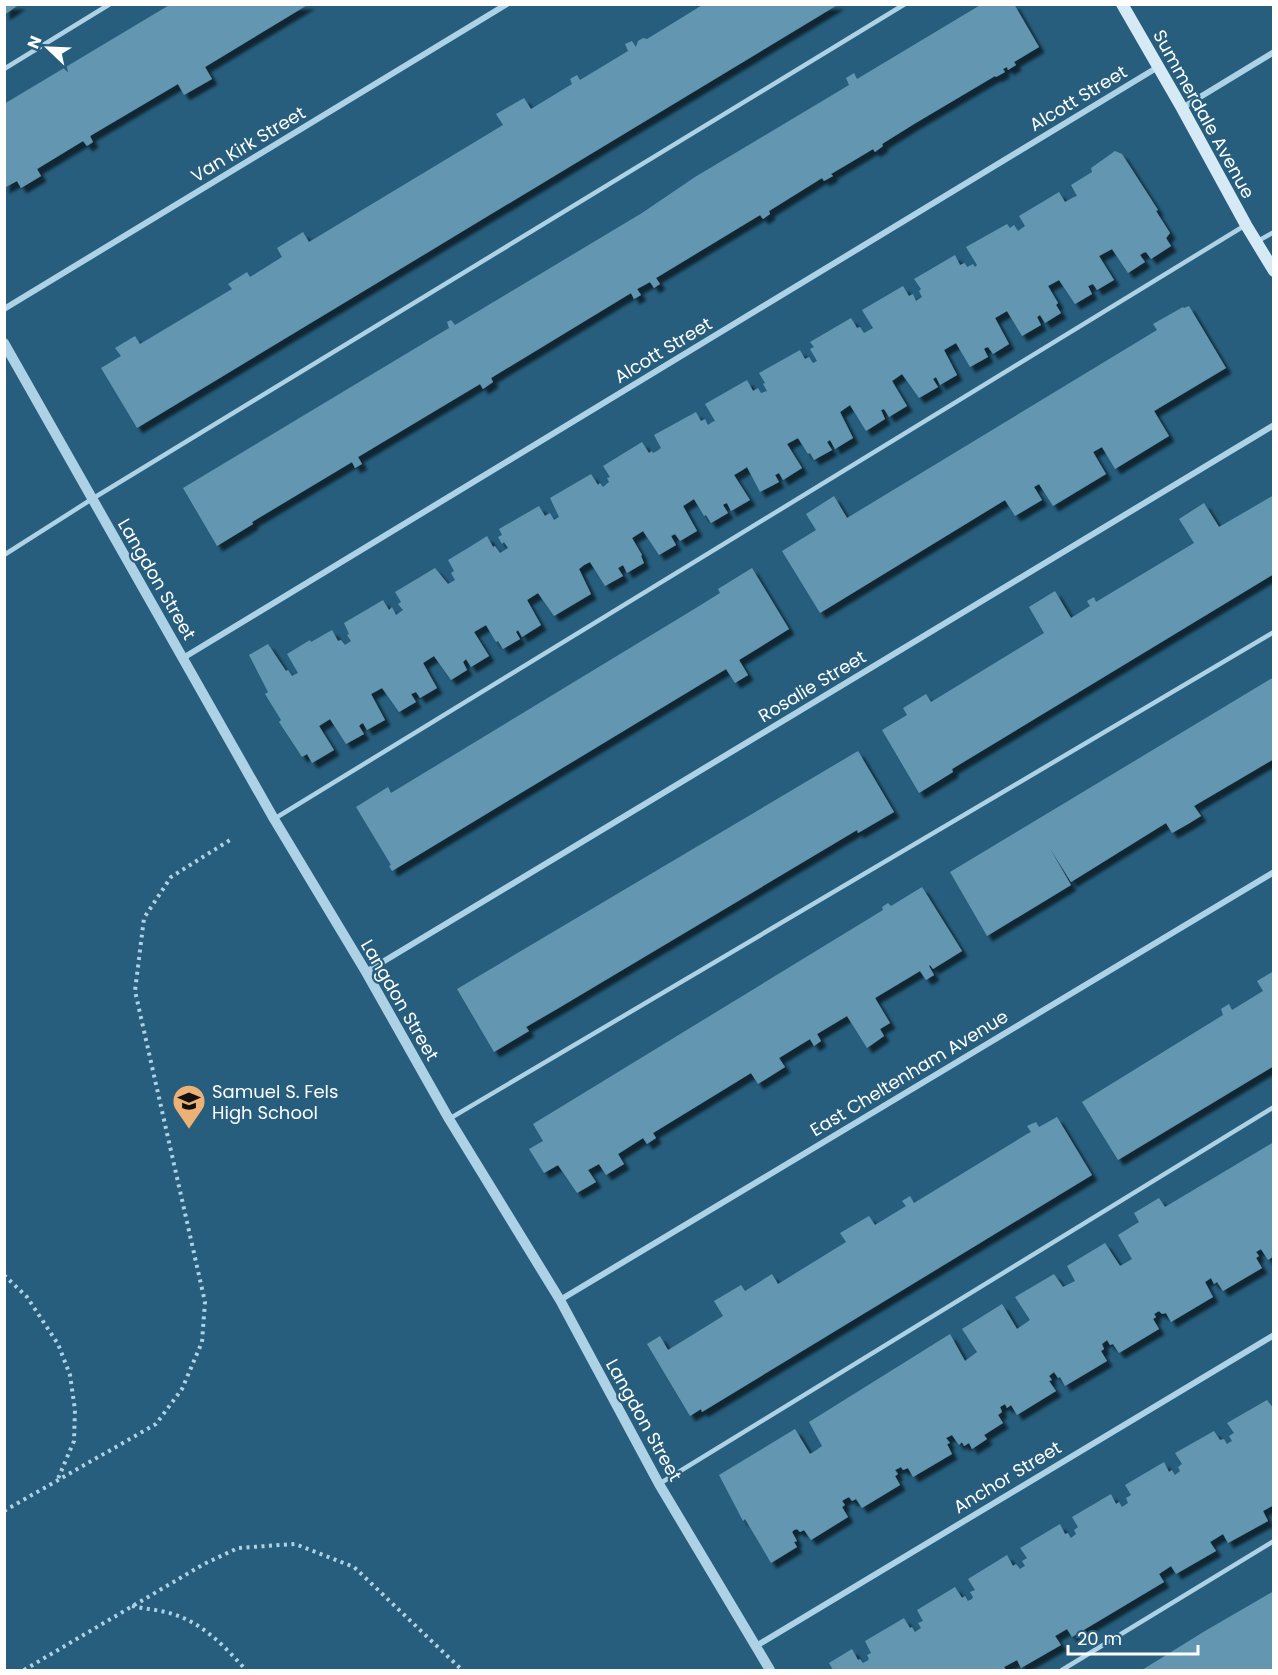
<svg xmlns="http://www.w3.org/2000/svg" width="1278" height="1675" font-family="Poppins,sans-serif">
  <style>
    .building { fill: #6496b0; filter: url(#shadow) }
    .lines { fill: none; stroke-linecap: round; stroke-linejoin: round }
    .path { stroke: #add2e5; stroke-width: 4; stroke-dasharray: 3 4.5; stroke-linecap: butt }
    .service { stroke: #add2e5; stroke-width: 4.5 }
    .minor { stroke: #add2e5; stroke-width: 6 }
    .tertiary { stroke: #add2e5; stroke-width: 10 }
    .secondary { stroke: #d6eaf5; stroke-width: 12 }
    .labels { text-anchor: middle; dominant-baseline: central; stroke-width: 4.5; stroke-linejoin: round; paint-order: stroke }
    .street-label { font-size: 18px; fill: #fff; stroke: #275e7d }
    .poi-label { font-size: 18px; fill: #fff; stroke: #275e7d; text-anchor: start }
  </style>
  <defs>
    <filter id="shadow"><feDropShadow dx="5.5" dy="5.5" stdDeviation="1.5" flood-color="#0009"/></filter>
  </defs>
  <rect width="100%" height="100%" fill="#275e7d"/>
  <g class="building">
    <path d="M4 4H20L4 15Z"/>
    <path d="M171 4H309L205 67 212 79 184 95 178 84 90 136 93 142 87 146 83 141 37 169 41 176 21 188 17 181 4 188V104Z"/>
    <path d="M704 4H839L137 428 101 368 121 356 115 348 135 336 140 344 232 289 228 284 247 272 250 277 282 257 277 248 303 232 309 242 503 125 496 114 524 98 531 109 572 84 570 79 577 75 580 80 628 51 625 44 632 41 636 47 638 41 643 38 647 39Z"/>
    <path d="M982 4H1014L1039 47 1014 62 1016 65 1008 70 1007 67 1003 69 1005 72 996 77 995 76 914 124 882 144 883 146 875 152 873 149 853 161 831 174 833 176 824 181 822 178 769 211 770 214 763 219 760 215 656 278 660 284 654 288 650 282 637 289 641 295 634 299 631 293 491 378 493 382 483 389 480 384 358 457 362 464 355 468 352 462 252 522 253 524 217 546 183 488 449 328 447 322 451 320 455 325 642 213 695 177 849 85 846 78 854 73 857 79Z"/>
    <path d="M1115 151 1122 154 1158 210 1156 211 1170 233 1166 238 1171 246 1151 259 1146 252 1143 253 1140 255 1145 262 1128 273 1112 249 1099 256 1114 280 1097 290 1093 284 1088 286 1092 294 1075 304 1059 280 1048 286 1058 303 1056 305 1061 313 1045 323 1040 315 1037 317 1041 325 1022 336 1007 311 995 318 1009 344 993 354 988 347 985 348 984 349 988 357 970 367 956 343 949 347 944 350 957 375 940 385 936 377 933 379 938 387 919 398 902 374 892 381 907 406 889 417 884 409 881 410 885 419 866 431 850 405 840 412 853 438 835 449 830 440 827 442 832 450 814 460 810 453 808 454 798 438 787 444 802 468 783 480 779 473 775 475 779 482 760 492 747 467 741 471 734 475 750 500 731 511 727 503 724 504 723 505 728 513 711 523 706 515 704 516 694 499 683 506 697 531 680 541 675 534 671 536 676 545 659 555 643 531 632 538 642 555 641 556 644 563 627 573 623 565 618 568 623 576 605 586 590 562 584 565 579 569 591 594 554 616 538 593 527 600 541 625 522 637 518 630 516 632 520 639 503 649 498 641 496 642 486 625 474 632 489 656 471 667 466 659 463 662 467 670 451 680 434 656 423 663 437 688 420 698 416 692 411 694 416 702 399 712 382 688 371 694 385 720 367 730 363 723 361 724 359 726 364 734 346 744 330 719 319 726 334 750 312 763 307 754 302 757 279 722 281 720 265 694 268 692 249 655 268 644 286 671 288 670 292 676 298 673 287 654 310 640 311 642 332 630 338 641 341 640 345 645 351 641 347 635 349 634 344 623 383 600 389 610 392 607 396 615 403 610 398 604 401 602 395 592 435 568 448 584 455 580 451 573 454 571 448 560 468 548 487 536 493 547 495 546 500 553 508 548 504 542 502 544 498 537 502 535 499 529 539 506 545 516 550 513 554 520 559 517 550 498 591 474 598 485 600 483 603 487 609 482 607 478 610 477 603 466 642 442 649 453 652 451 653 453 657 451 661 448 654 435 696 412 701 421 705 419 708 425 712 422 715 421 705 404 747 380 753 391 758 388 761 393 767 391 763 384 765 383 759 373 800 350 805 359 809 357 813 363 817 361 810 349 814 347 810 342 851 318 857 328 860 327 864 333 873 328 862 310 903 286 909 296 913 294 916 301 922 297 919 291 921 289 914 279 955 255 960 265 965 263 967 267 973 264 975 267 977 265 966 247 1007 224 1010 228 1014 225 1018 231 1025 226 1019 216 1059 192 1065 202 1074 197 1077 196 1071 185 1092 172 1091 168Z"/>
    <path d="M1189 306 1226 368 1154 411 1169 436 1115 469 1102 447 1093 452 1106 474 1053 506 1039 484 1034 487 1042 500 1015 516 1005 500 820 613 782 551 816 530 806 514 834 496 847 518 1157 330 1153 324 1183 307 1184 308Z"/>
    <path d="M1274 495V574L952 769 953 772 919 793 882 730 907 715 903 708 926 694 931 702 1044 633 1029 607 1055 591 1071 618 1090 606 1087 601 1094 597 1096 602 1101 599 1194 543 1179 519 1204 503 1219 527Z"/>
    <path d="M752 568 789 629 739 660 748 675 735 683 726 669 392 871 389 866 391 865 356 807 388 787 391 793 691 611 720 593 718 589Z"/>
    <path d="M1274 677V759L1194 806 1201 816 1188 824 1172 833 1166 823 1071 882 1049 847 1071 885 987 936 950 872Z"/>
    <path d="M858 751 894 812 858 833 857 830 557 1009 526 1027 529 1031 494 1052 457 989Z"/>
    <path d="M922 887 962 951 933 969 930 965 929 966 934 975 926 980 920 971 875 998 890 1023 880 1029 884 1036 867 1048 847 1016 817 1034 821 1041 814 1046 810 1039 779 1058 785 1067 758 1084 751 1073 653 1133 656 1138 647 1144 643 1138 618 1154 624 1164 606 1175 599 1164 588 1170 596 1182 577 1193 558 1165 544 1173 529 1149 543 1141 533 1124 865 921 883 910 882 907 888 903 891 906Z"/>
    <path d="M1274 971V1066L1118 1160 1082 1102 1223 1015 1221 1009 1229 1004 1232 1010 1263 991 1257 981Z"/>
    <path d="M1057 1117 1092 1175 702 1412 701 1409 690 1416 647 1344 660 1336 668 1350 723 1316 714 1301 741 1285 745 1291 772 1274 778 1284 846 1242 840 1233 869 1216 875 1225 906 1206 902 1201 910 1196 914 1203 1027 1134 1031 1132 1027 1126 1036 1122 1039 1127Z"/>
    <path d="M1274 1142V1256L1268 1260 1261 1249 1256 1252 1259 1256 1256 1258 1262 1268 1223 1291 1217 1282 1214 1284 1211 1278 1205 1282 1213 1297 1171 1322 1166 1313 1162 1314 1159 1311 1154 1314 1156 1317 1153 1319 1159 1329 1119 1353 1113 1344 1110 1345 1107 1340 1102 1344 1104 1349 1101 1351 1107 1361 1065 1386 1060 1377 1058 1378 1054 1372 1049 1376 1052 1380 1049 1381 1056 1391 1017 1415 1011 1405 1007 1408 1005 1404 1000 1407 1002 1412 998 1415 1003 1423 984 1435 987 1439 972 1449 969 1443 964 1446 962 1442 959 1445 952 1435 946 1438 950 1443 947 1444 952 1454 913 1477 908 1468 903 1470 901 1467 895 1470 898 1474 895 1476 900 1485 862 1508 856 1499 852 1501 849 1497 845 1499 842 1501 845 1505 842 1507 848 1517 811 1540 804 1530 800 1532 797 1529 794 1530 792 1532 797 1541 794 1542 797 1547 771 1563 745 1519 743 1521 719 1475 795 1429 810 1454 815 1451 822 1446 809 1422 950 1334 965 1361 977 1352 962 1329 1002 1304 1017 1329 1030 1320 1015 1297 1054 1274 1063 1287 1075 1281 1067 1266 1105 1243 1120 1266 1127 1262 1132 1259 1118 1235 1139 1222 1134 1213 1159 1198 1165 1207Z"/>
    <path d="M1267 1400 1274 1409V1505L1263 1511 1268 1521 1228 1543 1223 1534 1210 1542 1216 1551 1176 1574 1171 1566 1159 1574 1164 1582 1072 1637 1067 1629 1055 1636 1061 1645 1021 1668 1017 1660 1004 1667 1006 1670H833L829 1663 852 1649 858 1660 860 1659 863 1663 867 1661 869 1659 867 1655 871 1653 865 1641 904 1618 910 1628 912 1627 915 1632 921 1628 918 1623 923 1621 917 1610 955 1587 962 1598 965 1596 968 1601 972 1599 973 1597 970 1592 975 1590 968 1579 1007 1555 1013 1566 1016 1564 1020 1569 1023 1567 1025 1566 1022 1561 1027 1558 1020 1548 1060 1524 1065 1534 1068 1533 1071 1538 1076 1534 1074 1530 1078 1527 1072 1517 1111 1494 1116 1504 1119 1502 1122 1507 1128 1503 1126 1498 1131 1495 1125 1485 1164 1462 1169 1472 1172 1470 1175 1475 1180 1471 1178 1467 1182 1464 1175 1453 1214 1431 1220 1440 1224 1439 1227 1444 1230 1442 1232 1441 1229 1436 1234 1433 1227 1423Z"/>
    <path d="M1274 1591V1670H1142L1205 1631Z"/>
  </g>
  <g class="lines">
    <g class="path">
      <path d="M4 1275 27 1297 58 1344 70 1375 75 1410 74 1441 57 1481"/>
      <path d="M4 1511 156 1424 182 1389 202 1342 205 1302 135 991 144 918 171 877 230 840"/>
      <path d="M132 1606C146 1609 160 1610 173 1614 204 1624 225 1647 246 1670"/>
      <path d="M24 1670 204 1564 238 1548 295 1544 354 1567 462 1670"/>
    </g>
    <g class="service">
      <path d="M4 69 110 4"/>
      <path d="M1258 241 1274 232"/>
      <path d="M4 555 92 499 905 4"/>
      <path d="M274 819 1244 226"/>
      <path d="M449 1119 1274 632"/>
      <path d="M659 1484 1274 1107"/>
      <path d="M1062 1670 1274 1541"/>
    </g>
    <g class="minor">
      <path d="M1182 108 1274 52"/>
      <path d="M4 309 507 4"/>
      <path d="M183 658 1158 67"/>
      <path d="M366 972 1274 425"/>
      <path d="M560 1300 1274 872"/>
      <path d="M756 1646 1274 1335"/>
    </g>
    <path class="tertiary" d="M4 343 274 819 366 972 449 1119 560 1300 659 1484 770 1670"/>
    <path class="secondary" d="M1122 4 1182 108 1246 225 1274 271"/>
  </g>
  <defs>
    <g id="school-pin" transform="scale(1.725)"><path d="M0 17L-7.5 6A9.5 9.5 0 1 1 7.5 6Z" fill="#ecb174" stroke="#275e7d"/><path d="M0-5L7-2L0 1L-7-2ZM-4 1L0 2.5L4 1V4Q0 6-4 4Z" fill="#111"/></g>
  </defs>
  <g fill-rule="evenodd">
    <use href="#school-pin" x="189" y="1101"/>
  </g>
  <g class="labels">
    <g class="street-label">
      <text transform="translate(1078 98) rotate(-31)">Alcott Street</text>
      <text transform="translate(1204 114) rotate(61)">Summerdale Avenue</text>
      <text transform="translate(248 144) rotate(-31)">Van Kirk Street</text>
      <text transform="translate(663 350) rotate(-31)">Alcott Street</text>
      <text transform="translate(157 579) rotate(60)">Langdon Street</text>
      <text transform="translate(812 686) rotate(-31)">Rosalie Street</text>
      <text transform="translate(400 1000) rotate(60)">Langdon Street</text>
      <text transform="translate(909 1073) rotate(-31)">East Cheltenham Avenue</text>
      <text transform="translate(644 1420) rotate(61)">Langdon Street</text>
      <text transform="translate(1007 1477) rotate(-31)">Anchor Street</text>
    </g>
    <g class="poi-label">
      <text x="212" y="1091">Samuel S. Fels<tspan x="212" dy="21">High School</tspan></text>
    </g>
  </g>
  <rect width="1278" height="1675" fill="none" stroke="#ffffff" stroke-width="12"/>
  <g transform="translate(48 48) rotate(293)" stroke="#275e7d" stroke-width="4.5" paint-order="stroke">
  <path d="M0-4.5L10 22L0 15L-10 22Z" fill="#ffffff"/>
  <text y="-9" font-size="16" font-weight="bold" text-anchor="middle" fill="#ffffff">N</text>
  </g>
  <path d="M1068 1645v9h130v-9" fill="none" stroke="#ffffff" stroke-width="3"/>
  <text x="1077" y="1645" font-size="18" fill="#ffffff" stroke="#275e7d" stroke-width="4.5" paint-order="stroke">20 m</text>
</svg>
